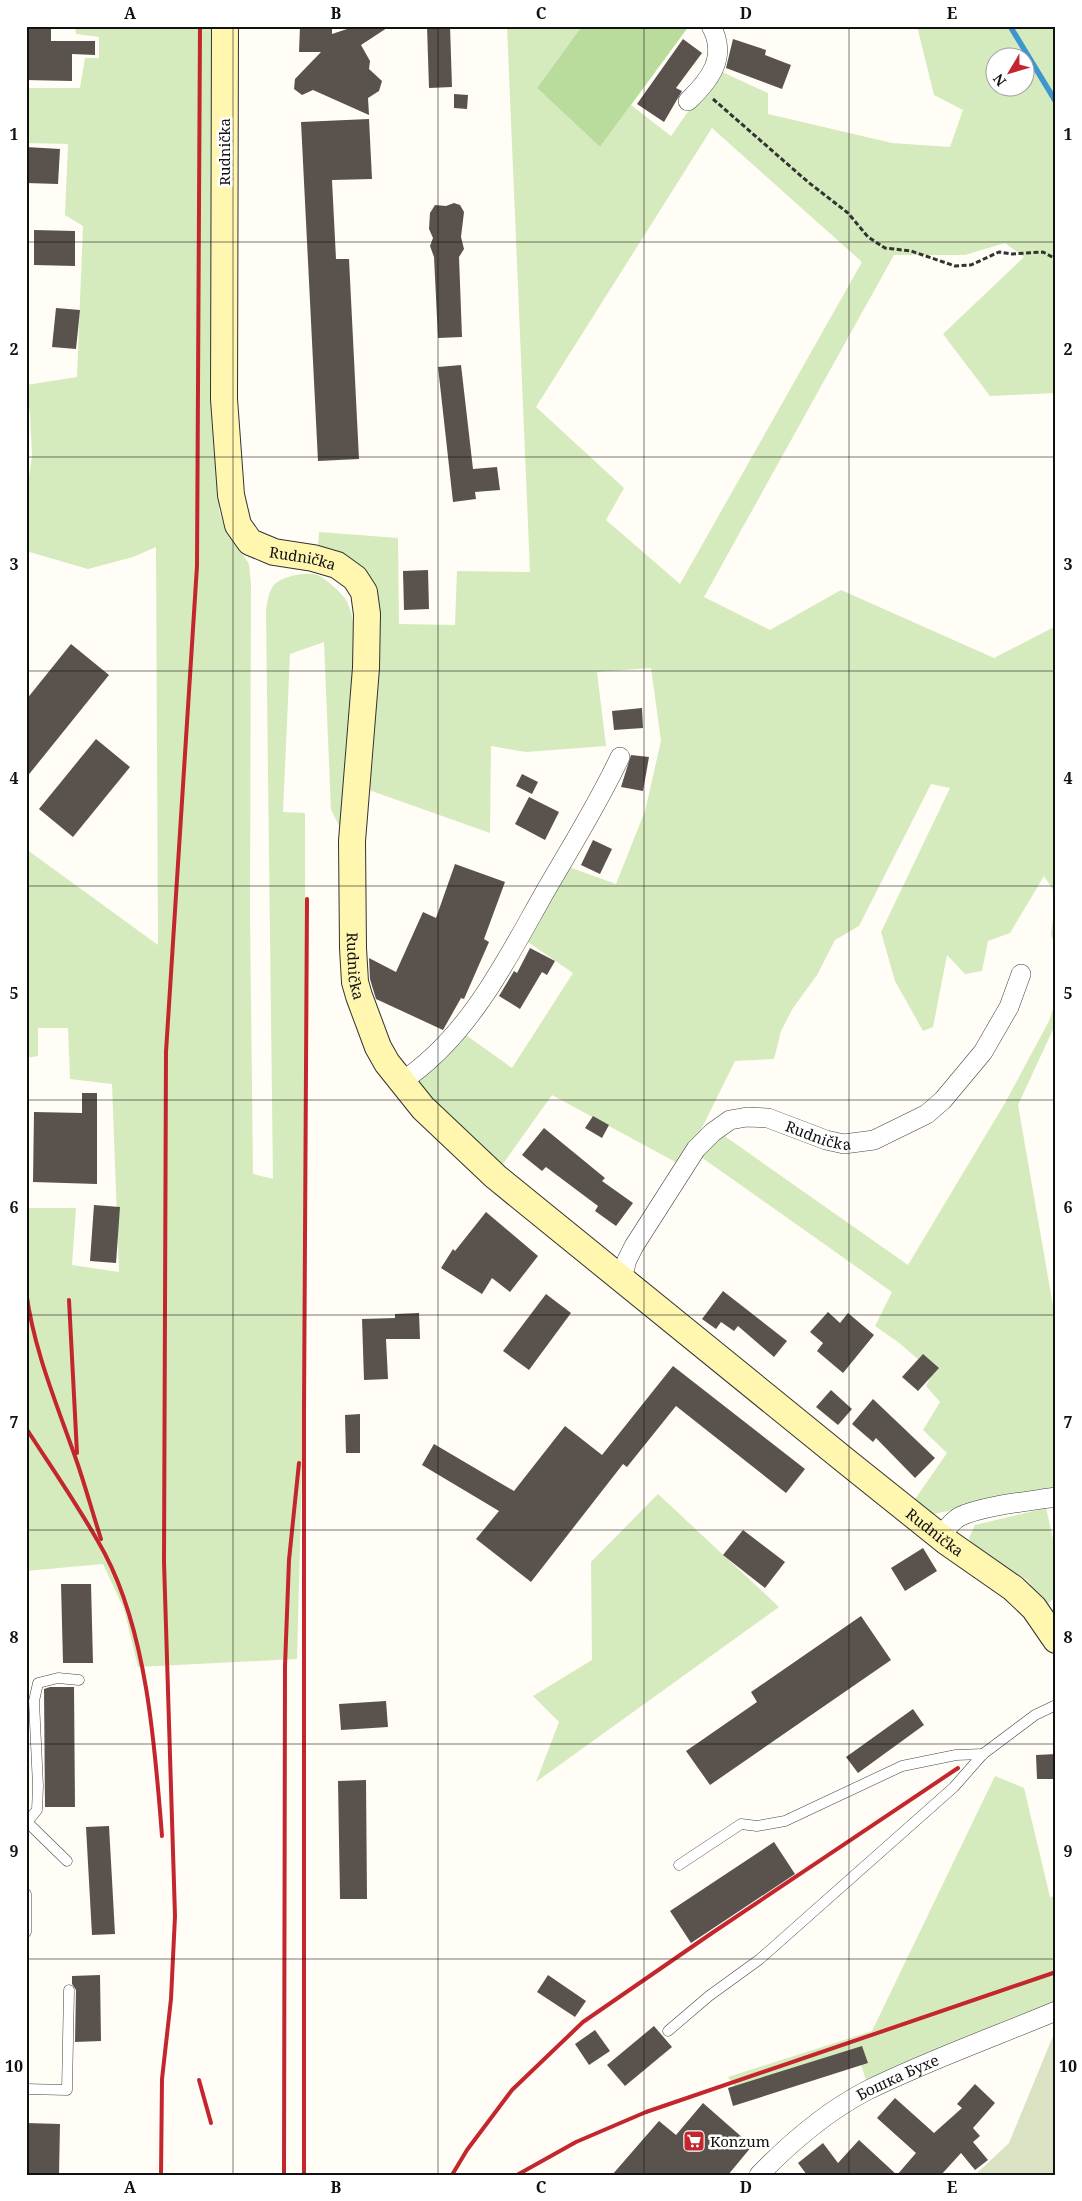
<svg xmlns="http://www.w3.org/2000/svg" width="1082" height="2201" font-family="'Noto Serif',serif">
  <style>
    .green { fill: #d5ebbd; fill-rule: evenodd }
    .forest { fill: #b9dc9c }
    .cemetery { fill: #d9e3c4 }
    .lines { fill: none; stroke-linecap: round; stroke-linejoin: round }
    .stream { stroke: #3f96cf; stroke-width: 5.5 }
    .building { fill: #5a524d }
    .lane-casing { stroke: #444; stroke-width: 11 }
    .street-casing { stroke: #444; stroke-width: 20 }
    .secondary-casing { stroke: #333; stroke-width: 28 }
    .path { stroke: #333; stroke-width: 3; stroke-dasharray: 5 2.5; stroke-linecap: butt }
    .lane { stroke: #fff; stroke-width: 10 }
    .street { stroke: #fff; stroke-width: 19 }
    .secondary { stroke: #fff6b0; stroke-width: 26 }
    .rail { stroke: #c4262e; stroke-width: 4 }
    .grid { fill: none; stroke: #111; stroke-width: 1; stroke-opacity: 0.55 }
    .labels { text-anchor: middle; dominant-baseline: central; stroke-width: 5; stroke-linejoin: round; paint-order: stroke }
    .street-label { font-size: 15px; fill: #111; stroke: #fff }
    .poi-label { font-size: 15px; fill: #111; stroke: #fff; text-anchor: start }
    .neatline { fill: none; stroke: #111; stroke-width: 2 }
    .grid-label { font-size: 16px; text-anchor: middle; font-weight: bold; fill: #111 }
  </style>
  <rect width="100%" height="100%" fill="#fffdf5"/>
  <g class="green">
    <path d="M75 26H219V510L225 530 235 542 249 564 251 585 250 913 253 1174 273 1179 266 612C267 603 268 594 273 586 280 577 305 571 317 575 324 577 342 593 346 600 355 616 354 635 355 653L346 839 331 810 324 642 290 654 283 812 305 813 306 1314 297 1659 138 1667 124 1609 103 1564 26 1571V1208H76L72 1265 119 1272 112 1084 70 1079 68 1028H38V1056L26 1058V849L158 945 156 547 133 557 88 569 26 551V498L32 456 30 414 26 385 77 377 83 226 65 215 68 144 26 143V88H80L85 58H99V37L76 34Z"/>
    <path d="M507 26H582L537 88 600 147 631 105 671 136 701 93 720 71 768 93V114L892 143 950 147 963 110 934 95 917 26H1055L1056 28V393L990 396 943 334 1024 257 1005 243 965 255H894L704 597 770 630 841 590 994 658 1056 626V894L1044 876 1010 933 988 941 982 971 965 974 947 955 933 1027 923 1031 895 981 881 932 950 788 931 784 859 926 835 940 817 975 793 1008 781 1031 774 1059 735 1061 691 1150 679 1164 552 1095 500 1168 405 1072 456 1028 512 1068 573 973 525 940 569 867 616 884 645 811 661 741 651 668 597 672 606 746 526 752 491 746 490 833 366 789 367 578C351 556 343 554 318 546L319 532 398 538 399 624 455 625 457 571 530 572ZM994 58H1024V88H994ZM712 128 862 262 680 584 606 520 624 488 536 407Z"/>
    <path d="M1056 897V951L1051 934Z"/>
    <path d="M1056 1000V1023L1018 1105 1056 1323V1489L928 1515 913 1502 947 1453 923 1430 940 1402 926 1386 933 1372 898 1342 875 1326 892 1292 701 1157 713 1141 723 1135 908 1265 1005 1103 1049 1021Z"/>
    <path d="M658 1494 779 1607 536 1782 559 1722 533 1696 592 1660 591 1562Z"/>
    <path d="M1046 1508 1056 1552V1597L1046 1605 1027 1580 973 1546 969 1538 975 1525Z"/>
    <path d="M995 1776 1024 1788 1050 1897 1056 1896V2007L868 2086 857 2053 737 2090 728 2077 872 2031Z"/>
  </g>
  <path class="forest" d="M582 26H689L600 147 537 88Z"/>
  <path class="cemetery" d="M1056 2034V2175H975L1009 2143 1053 2036Z"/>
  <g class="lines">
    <path class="stream" d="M1010 26 1056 102"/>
  </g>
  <g class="building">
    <path d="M26 26H51V41H95V55L72 54V81L26 80Z"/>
    <path d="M300 26H332V34L350 28 359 29 360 26H390L361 45 370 61 369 69 382 81 379 91 368 98 369 115 313 90 302 95 294 89 295 79 321 52H299Z"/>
    <path d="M427 26H450L452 87 429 88Z"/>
    <path d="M683 39 702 53 676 88 682 91 664 122 637 104Z"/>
    <path d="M733 39 766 50 765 55 791 65 782 89 726 68Z"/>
    <path d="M454 94 468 95 467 109 454 108Z"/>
    <path d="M369 119 372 179 332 180 336 259H349L359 459 318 461 301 122Z"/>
    <path d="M26 147 60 149 58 184 26 183Z"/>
    <path d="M454 203 460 205 464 212 461 237 464 249 459 257 462 337 438 338 434 257 430 246 433 238 429 229 430 213 435 205 446 206Z"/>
    <path d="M34 230 75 231V266L34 265Z"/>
    <path d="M56 308 80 310 76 349 52 347Z"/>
    <path d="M461 365 473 469 497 467 500 490 475 492 476 499 453 502 438 367Z"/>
    <path d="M428 570 429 609 404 610 403 571Z"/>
    <path d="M71 644 109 675 26 778V700Z"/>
    <path d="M642 708 643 728 614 730 612 711Z"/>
    <path d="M96 739 130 767 73 837 39 809Z"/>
    <path d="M631 755 649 757 643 791 621 787Z"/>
    <path d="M522 774 538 782 532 794 516 786Z"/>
    <path d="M529 797 559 812 545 840 515 824Z"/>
    <path d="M593 840 612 849 600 874 581 865Z"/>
    <path d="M455 864 505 882 484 939 489 942 464 999 461 998 443 1030 376 999 370 979 369 958 396 972 423 912 436 918Z"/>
    <path d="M530 948 555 961 547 975 542 972 520 1009 499 996 514 971 517 973Z"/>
    <path d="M82 1093H97V1184L33 1182 34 1112 82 1113Z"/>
    <path d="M593 1116 609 1125 602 1138 585 1128Z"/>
    <path d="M544 1128 605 1178 602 1181 633 1203 616 1226 595 1211 598 1206 546 1167 542 1171 522 1155Z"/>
    <path d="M94 1205 120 1207 116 1263 90 1261Z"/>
    <path d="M486 1212 538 1256 510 1292 492 1278 482 1294 441 1268 453 1249 455 1251Z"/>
    <path d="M723 1291 787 1341 774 1357 738 1326 734 1331 721 1322 716 1329 702 1319Z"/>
    <path d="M546 1294 571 1313 529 1370 503 1351Z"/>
    <path d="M828 1312 840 1323 848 1313 874 1335 843 1373 817 1351 823 1343 810 1332Z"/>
    <path d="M419 1313 420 1339H386L388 1379 364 1380 362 1319 395 1318V1314Z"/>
    <path d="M923 1354 939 1368 918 1391 902 1377Z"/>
    <path d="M673 1366 805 1469 786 1493 676 1406 627 1467 623 1464 531 1582 476 1539 499 1511 422 1465 434 1444 514 1491 565 1426 602 1455Z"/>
    <path d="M831 1390 852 1409 838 1425 816 1407Z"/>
    <path d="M873 1399 935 1458 915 1478 876 1438 873 1442 852 1424Z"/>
    <path d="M360 1414V1453H346L345 1415Z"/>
    <path d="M743 1530 785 1562 765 1588 723 1555Z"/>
    <path d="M923 1548 937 1571 905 1591 891 1568Z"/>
    <path d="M61 1584H91L93 1663H63Z"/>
    <path d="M861 1616 891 1660 710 1785 686 1751 757 1702 751 1692Z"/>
    <path d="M50 1687H74L75 1807H45L44 1689Z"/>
    <path d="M386 1701 388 1727 341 1730 339 1704Z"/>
    <path d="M913 1709 924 1725 858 1773 846 1757Z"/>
    <path d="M1056 1754V1779H1037L1036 1755Z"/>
    <path d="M366 1780 367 1899H340L338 1781Z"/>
    <path d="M109 1826 115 1934 92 1935 86 1827Z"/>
    <path d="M774 1842 795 1874 691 1943 670 1911Z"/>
    <path d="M100 1975 101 2041 75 2042 76 1990 72 1984V1976Z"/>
    <path d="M548 1975 586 2001 575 2017 537 1992Z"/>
    <path d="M654 2026 672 2047 625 2086 607 2065Z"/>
    <path d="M595 2030 610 2051 589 2065 575 2044Z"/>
    <path d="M862 2046 868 2063 733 2106 728 2088Z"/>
    <path d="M975 2084 995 2103 973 2128 980 2136 973 2142 988 2160 975 2170 961 2153 941 2175H807L798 2163 823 2143 838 2163 859 2140 897 2175 916 2153 877 2118 895 2098 934 2133 962 2108 957 2104Z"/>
    <path d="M703 2103 752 2146 728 2175H612L659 2121 676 2135Z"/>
    <path d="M26 2123 60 2124 59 2175H26Z"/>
  </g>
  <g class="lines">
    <g class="lane-casing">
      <g id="lane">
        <path d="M26 1821 67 1861"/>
        <path d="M28 1821 37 1810 38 1786 34 1701 38 1683 58 1678 79 1680"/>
        <path d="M679 1865 741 1824 757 1826 785 1821 902 1766 956 1755 983 1754"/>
        <path d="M26 1894V1932"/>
        <path d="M668 2031 709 1996 760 1959 954 1787 983 1754 1035 1715 1056 1705"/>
        <path d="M26 2089 67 2090 69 1990"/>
      </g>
    </g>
    <g class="street-casing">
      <g id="street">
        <path d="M688 101C710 80 728 57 711 26"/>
        <path d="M401 1082C470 1036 506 960 546 890 572 845 598 804 620 757"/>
        <path id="s1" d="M622 1278 627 1260 634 1246 696 1149 713 1132 730 1120 747 1117 768 1118 826 1140 844 1144 874 1140 927 1114 943 1100 983 1052 1009 1007 1021 974"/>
        <path d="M940 1537C946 1529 951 1522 959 1517 981 1506 1030 1501 1056 1497"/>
        <path id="s2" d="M759 2175C790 2143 826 2112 866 2091 926 2061 994 2037 1056 2011"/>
      </g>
    </g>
    <g class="secondary-casing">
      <g id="secondary">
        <path id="s3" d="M225 26 224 399 231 495 238 525 250 542 274 552 313 558 337 565 355 578 364 592 367 614 366 668 352 841 353 948 355 982 359 996 378 1047 387 1063 423 1108 496 1177 847 1462 947 1542 1013 1588 1034 1608 1056 1640"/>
      </g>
    </g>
    <path class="path" d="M713 99 808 182 848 213 868 237 885 248 911 251 955 266 971 265 999 252 1012 254 1043 252 1056 259"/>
    <use href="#lane" class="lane"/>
    <use href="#street" class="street"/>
    <use href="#secondary" class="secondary"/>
    <g class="rail">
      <path d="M26 1291C34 1352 58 1407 78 1465 86 1489 93 1514 101 1539"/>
      <path d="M69 1300 77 1453"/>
      <path d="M26 1428C53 1470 82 1511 105 1554 147 1634 155 1747 162 1836"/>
      <path d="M199 2080 211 2123"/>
      <path d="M161 2175 162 2079 171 1999 175 1916 164 1562 166 1052 197 566 200 26"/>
      <path d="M284 2175 285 1666 289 1560 299 1463"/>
      <path d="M304 2175V1408L307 899"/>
      <path d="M452 2175 467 2150 512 2090 583 2022 712 1933 958 1768"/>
      <path d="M517 2175 576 2142 646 2112 1056 1972"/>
    </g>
  </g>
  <path class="grid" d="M233 26V2175M438 26V2175M644 26V2175M849 26V2175M26 242H1056M26 457H1056M26 671H1056M26 886H1056M26 1100H1056M26 1315H1056M26 1530H1056M26 1744H1056M26 1959H1056"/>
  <defs>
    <g id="supermarket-square" transform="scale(1.125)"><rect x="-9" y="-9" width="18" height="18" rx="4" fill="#c4262e" stroke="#fff"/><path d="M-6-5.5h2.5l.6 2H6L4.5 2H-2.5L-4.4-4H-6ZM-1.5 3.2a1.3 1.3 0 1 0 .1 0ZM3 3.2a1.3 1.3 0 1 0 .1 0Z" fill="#fff"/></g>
  </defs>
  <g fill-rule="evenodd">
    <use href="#supermarket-square" x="694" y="2141"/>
  </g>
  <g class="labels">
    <g class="street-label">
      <text transform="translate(224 152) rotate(-90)">Rudnička</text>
      <text stroke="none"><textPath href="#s3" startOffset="576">Rudnička</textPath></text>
      <text stroke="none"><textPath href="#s3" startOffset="1025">Rudnička</textPath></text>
      <text stroke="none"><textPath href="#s1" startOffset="286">Rudnička</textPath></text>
      <text stroke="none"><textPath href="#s3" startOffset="1851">Rudnička</textPath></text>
      <text stroke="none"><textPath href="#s2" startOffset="171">Бошка Бухе</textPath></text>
    </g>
    <g class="poi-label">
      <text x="710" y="2141">Konzum</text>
    </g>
  </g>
  <rect width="1082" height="2201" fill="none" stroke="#ffffff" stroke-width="55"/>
  <g transform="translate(1010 72) rotate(232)"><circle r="24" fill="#ffffff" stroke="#a0a0a0"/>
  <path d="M0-4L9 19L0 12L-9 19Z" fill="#c4262e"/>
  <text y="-8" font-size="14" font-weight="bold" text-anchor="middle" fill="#111111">N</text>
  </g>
  <rect x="28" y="28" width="1026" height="2146" class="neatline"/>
  <g class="grid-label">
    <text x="130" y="19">A</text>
    <text x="336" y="19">B</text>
    <text x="541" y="19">C</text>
    <text x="746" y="19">D</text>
    <text x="952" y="19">E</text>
    <text x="14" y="140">1</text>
    <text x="1068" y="140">1</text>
    <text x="14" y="355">2</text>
    <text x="1068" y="355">2</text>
    <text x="14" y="570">3</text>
    <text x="1068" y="570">3</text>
    <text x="14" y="784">4</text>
    <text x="1068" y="784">4</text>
    <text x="14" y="999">5</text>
    <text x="1068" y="999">5</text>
    <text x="14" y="1213">6</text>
    <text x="1068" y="1213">6</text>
    <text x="14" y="1428">7</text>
    <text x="1068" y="1428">7</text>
    <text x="14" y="1643">8</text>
    <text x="1068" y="1643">8</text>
    <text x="14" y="1857">9</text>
    <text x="1068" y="1857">9</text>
    <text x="14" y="2072">10</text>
    <text x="1068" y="2072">10</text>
    <text x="130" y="2193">A</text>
    <text x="336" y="2193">B</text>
    <text x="541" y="2193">C</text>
    <text x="746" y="2193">D</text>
    <text x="952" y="2193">E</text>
  </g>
</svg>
